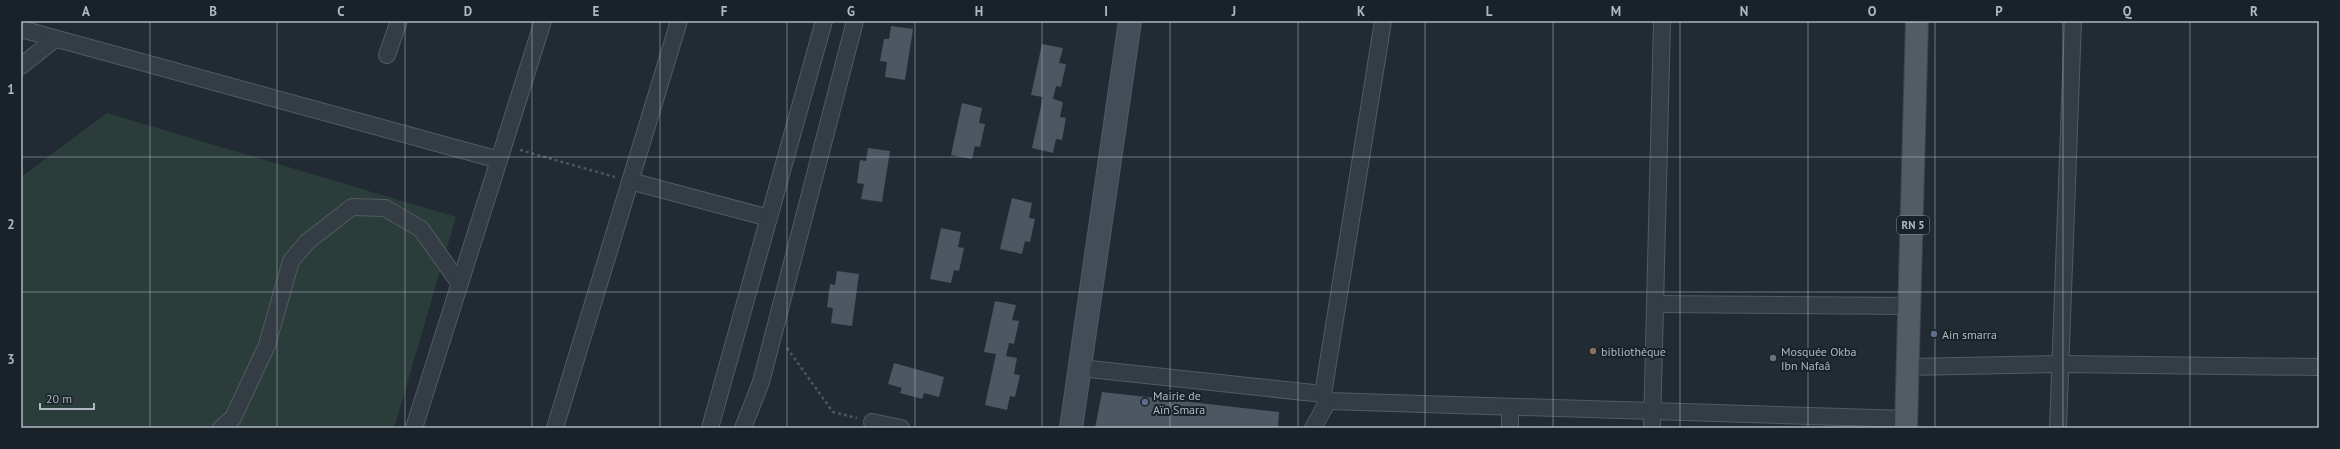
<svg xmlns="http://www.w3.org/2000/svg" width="2340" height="449" font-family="'PT Sans',sans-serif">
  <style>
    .green { fill: #2a3d3b }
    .building { fill: #4d5762 }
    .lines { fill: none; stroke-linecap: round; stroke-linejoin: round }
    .street-casing { stroke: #525b62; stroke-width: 18 }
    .secondary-casing { stroke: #525b62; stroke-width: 24 }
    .primary-casing { stroke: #3e464e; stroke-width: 24 }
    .path { stroke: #485859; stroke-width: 2.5; stroke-dasharray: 3 3; stroke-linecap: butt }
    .street { stroke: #353d44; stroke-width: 16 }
    .secondary { stroke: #434c57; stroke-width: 22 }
    .primary { stroke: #535c64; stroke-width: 22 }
    .grid { fill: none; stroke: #afb8c1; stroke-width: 1; stroke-opacity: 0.55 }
    .service-dot { fill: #5c6f8a; stroke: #1a2229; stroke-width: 1.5 }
    .education-dot { fill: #8d6e63; stroke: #1a2229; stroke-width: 1.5 }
    .worship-dot { fill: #6b7280; stroke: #1a2229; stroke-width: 1.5 }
    .labels { text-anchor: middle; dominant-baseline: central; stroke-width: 4; stroke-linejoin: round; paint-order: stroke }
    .shield { fill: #1a2229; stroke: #828b93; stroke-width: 1 }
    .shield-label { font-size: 11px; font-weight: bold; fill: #afb8c1 }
    .poi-label { font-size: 12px; fill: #afb8c1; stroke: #1a2229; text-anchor: start }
    .neatline { fill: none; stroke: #afb8c1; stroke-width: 1.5 }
    .grid-label { font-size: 13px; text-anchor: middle; font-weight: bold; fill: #afb8c1 }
  </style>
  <rect width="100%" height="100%" fill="#222b33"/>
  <path class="green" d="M107 113 456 217 394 428H21V177Z"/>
  <g class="building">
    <path d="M891 26 913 29 905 80 885 77 887 62 880 61 884 39H889Z"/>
    <path d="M1042 44 1063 48 1059 63 1066 64 1061 87 1056 86 1053 99 1063 102 1060 117 1066 118 1062 140 1056 139 1053 153 1032 148 1043 97 1031 95Z"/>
    <path d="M962 103 982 108 979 123 985 124 980 147 975 146 972 159 951 155Z"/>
    <path d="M868 148 890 151 882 202 861 199 864 184 857 183 860 160 866 161Z"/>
    <path d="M1012 198 1032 203 1029 218 1035 219 1030 242 1025 241 1022 254 1000 249Z"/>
    <path d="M941 228 961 232 958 247 964 248 959 271 954 270 951 283 930 279Z"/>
    <path d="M837 271 859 274 852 326 831 323 833 308 827 307 830 284 835 285Z"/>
    <path d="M995 301 1016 305 1012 320 1019 321 1014 344 1009 343 1006 356 1017 358 1014 374 1020 375 1015 397 1010 396 1007 410 985 405 996 354 984 352Z"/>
    <path d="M894 363 944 377 939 397 924 393 922 399 900 393 902 388 888 384Z"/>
    <path d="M1102 392 1279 412 1278 428H1095Z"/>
  </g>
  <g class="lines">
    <g class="street-casing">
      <g id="street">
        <path d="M21 29 499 160 543 21"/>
        <path d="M387 55 399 21"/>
        <path d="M21 66 55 39"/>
        <path d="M630 181 769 218"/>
        <path d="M1656 304 1911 306"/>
        <path d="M1908 367 2061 364 2319 367"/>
        <path d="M1080 368 1323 394 1328 401 1907 419"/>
        <path d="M1323 394 1383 21"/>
        <path d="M872 422 901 428"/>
        <path d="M221 428 233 418 267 345 291 261 307 242 352 207 385 208 421 229 460 284"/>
        <path d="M414 428 499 160"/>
        <path d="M555 428 679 21"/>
        <path d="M710 428 824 21"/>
        <path d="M743 428 761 382 855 21"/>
        <path d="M1313 428 1328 401"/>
        <path d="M1510 428V407"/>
        <path d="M1652 428 1662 21"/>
        <path d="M2058 428 2073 21"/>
      </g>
    </g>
    <g class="secondary-casing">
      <path id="secondary" d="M1071 428 1130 21"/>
    </g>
    <g class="primary-casing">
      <path id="primary" d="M1906 428 1917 21"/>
    </g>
    <g class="path">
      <path d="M520 150 615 177"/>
      <path d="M787 348 833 412 857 418"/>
    </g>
    <use href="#street" class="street"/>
    <use href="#secondary" class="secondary"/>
    <use href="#primary" class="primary"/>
  </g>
  <path class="grid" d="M150 21V428M277 21V428M405 21V428M532 21V428M660 21V428M787 21V428M915 21V428M1042 21V428M1170 21V428M1298 21V428M1425 21V428M1553 21V428M1680 21V428M1808 21V428M1935 21V428M2063 21V428M2190 21V428M21 157H2319M21 292H2319"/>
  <g class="service-dot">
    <circle cx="1934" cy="334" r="4"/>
    <circle cx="1145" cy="402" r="4"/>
  </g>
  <circle class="education-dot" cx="1593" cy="351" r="4"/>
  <circle class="worship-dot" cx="1773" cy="358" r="4"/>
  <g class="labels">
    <rect class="shield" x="1897" y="216" width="32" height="18" rx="3"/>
    <g class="shield-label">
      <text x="1913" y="225">RN 5</text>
    </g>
    <g class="poi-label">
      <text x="1942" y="334">Ain smarra</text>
      <text x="1601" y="351">bibliothèque</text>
      <text x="1781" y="351">Mosquée Okba<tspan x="1781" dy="14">Ibn Nafaâ</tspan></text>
      <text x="1153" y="395">Mairie de<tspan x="1153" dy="14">Aïn Smara</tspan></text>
    </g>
  </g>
  <rect width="2340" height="449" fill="none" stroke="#1a2229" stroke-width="44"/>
  <path d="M40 403v6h54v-6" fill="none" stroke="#afb8c1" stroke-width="2"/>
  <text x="46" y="403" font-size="12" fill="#afb8c1" stroke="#1a2229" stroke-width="3" paint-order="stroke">20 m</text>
  <rect x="22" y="22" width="2296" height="405" class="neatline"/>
  <g class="grid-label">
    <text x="86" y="16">A</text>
    <text x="213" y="16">B</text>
    <text x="341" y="16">C</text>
    <text x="468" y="16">D</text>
    <text x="596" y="16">E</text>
    <text x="724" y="16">F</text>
    <text x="851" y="16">G</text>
    <text x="979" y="16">H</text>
    <text x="1106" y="16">I</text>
    <text x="1234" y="16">J</text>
    <text x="1361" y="16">K</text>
    <text x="1489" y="16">L</text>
    <text x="1616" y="16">M</text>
    <text x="1744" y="16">N</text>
    <text x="1872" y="16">O</text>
    <text x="1999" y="16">P</text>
    <text x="2127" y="16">Q</text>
    <text x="2254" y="16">R</text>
    <text x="11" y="94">1</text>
    <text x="11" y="229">2</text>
    <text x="11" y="364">3</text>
  </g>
</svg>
